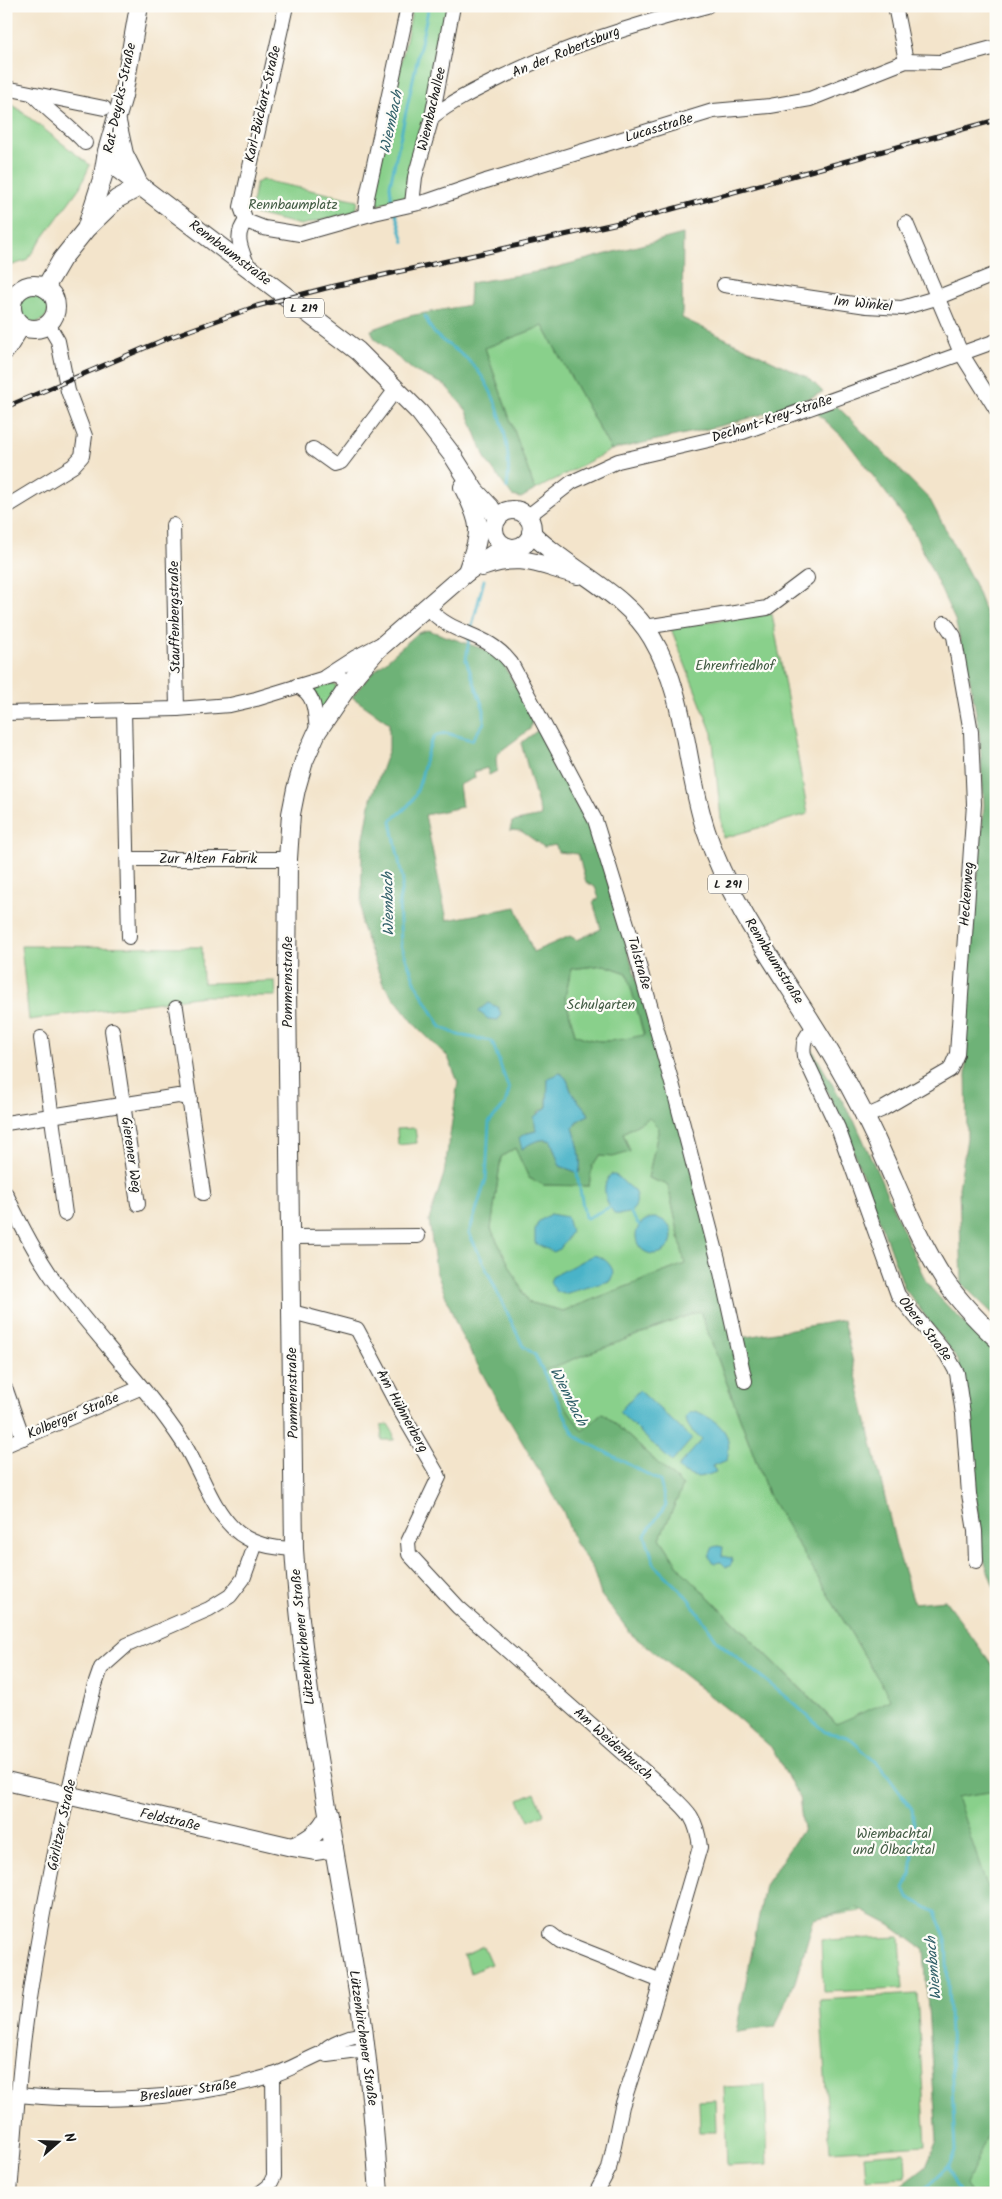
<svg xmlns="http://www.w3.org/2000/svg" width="1002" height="2199" font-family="Kalam,sans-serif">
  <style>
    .green { fill: #89d08b; stroke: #527654 }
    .forest { fill: #6eb277; stroke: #45674a; fill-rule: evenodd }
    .water { fill: #4ab3c8; stroke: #336872 }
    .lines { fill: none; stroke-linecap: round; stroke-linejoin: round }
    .stream { stroke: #4ab3c8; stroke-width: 3 }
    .minor-casing { stroke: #3c3a36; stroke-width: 16 }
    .major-casing { stroke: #3c3a36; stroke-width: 20 }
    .minor { stroke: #fff; stroke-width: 14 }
    .major { stroke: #fff; stroke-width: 18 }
    .rail-casing { stroke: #1c1c1c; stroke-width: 5 }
    .rail { stroke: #fdfcf7; stroke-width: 3; stroke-dasharray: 9; stroke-linecap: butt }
    .labels { text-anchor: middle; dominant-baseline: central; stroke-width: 4.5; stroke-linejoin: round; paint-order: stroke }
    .shield { fill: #fdfcf7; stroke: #605f5e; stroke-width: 1 }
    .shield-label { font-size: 12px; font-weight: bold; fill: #1c1c1c }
    .street-label { font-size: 14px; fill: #1c1c1c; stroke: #fdfcf7 }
    .park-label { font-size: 14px; fill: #425b43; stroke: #fdfcf7 }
    .water-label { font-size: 15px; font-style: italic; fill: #316069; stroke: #fdfcf7 }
  </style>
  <rect width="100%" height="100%" fill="#fdfcf7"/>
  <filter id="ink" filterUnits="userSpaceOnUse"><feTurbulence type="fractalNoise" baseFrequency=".02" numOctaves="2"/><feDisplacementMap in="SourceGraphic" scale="10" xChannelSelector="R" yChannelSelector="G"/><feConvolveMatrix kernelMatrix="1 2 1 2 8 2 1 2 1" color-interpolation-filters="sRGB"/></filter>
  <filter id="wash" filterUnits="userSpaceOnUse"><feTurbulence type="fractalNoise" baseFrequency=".0096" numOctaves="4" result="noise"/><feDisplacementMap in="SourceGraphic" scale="20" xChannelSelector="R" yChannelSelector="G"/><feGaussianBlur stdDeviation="1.12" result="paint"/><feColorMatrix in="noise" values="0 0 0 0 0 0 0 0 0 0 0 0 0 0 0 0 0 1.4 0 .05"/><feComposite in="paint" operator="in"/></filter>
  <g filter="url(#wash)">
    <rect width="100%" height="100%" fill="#f3e4cb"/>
    <g class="green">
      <path d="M413 6H449L408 196 378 205 373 199Z"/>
      <path d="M13 105 90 165 80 187 26 261 6 267V115Z"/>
      <path d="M262 180 358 200 356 212 301 225 255 214 251 208 256 183Z"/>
      <circle cx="33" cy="307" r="16"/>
      <path d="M543 326 611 450 535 490 485 348Z"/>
      <path d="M772 614 808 814 723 838 712 733 670 626Z"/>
      <path d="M332 683 336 685V690L321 711 314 690Z"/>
      <path d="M21 946 202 947 203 983 275 981 276 996H203L29 1020Z"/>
      <path d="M604 965 627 973 644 1036C619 1040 600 1046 575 1034L565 997 571 969Z"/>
      <path d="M649 1118 659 1128 648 1178 668 1185 685 1264 563 1311 528 1302 491 1229 501 1157 515 1148 529 1178 544 1185 589 1186 592 1166 599 1156H613L630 1151 623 1133Z"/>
      <path d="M415 1128 417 1143 398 1145 397 1129Z"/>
      <path d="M700 1311 769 1496 891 1700 861 1714 996 1774V2193H904L931 2165 940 2143 929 1954 874 1909 802 1920 834 1721 682 1571 660 1538 683 1486 603 1413 582 1431 542 1371Z"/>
      <path d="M388 1424 393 1432 394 1440H382L381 1425Z"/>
      <path d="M535 1793 544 1814 529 1821 519 1800Z"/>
      <path d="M900 1937 903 1989 823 1992 821 1940Z"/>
      <path d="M483 1946 491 1964 471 1973 463 1955Z"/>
      <path d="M917 1994 926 2145 830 2151 820 2000Z"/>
      <path d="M765 2085 768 2164 727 2166 724 2087Z"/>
      <path d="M715 2100 716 2132H700L699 2101Z"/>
      <path d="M905 2152 906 2177 866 2179 864 2155Z"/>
    </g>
    <g class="forest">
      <path d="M683 234 682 318 809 378 823 392C756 422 682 434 611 450L543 326 485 348 535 490 521 498 512 496 486 460 467 411 445 385 414 371 375 339 371 330 409 316 469 305 470 283 542 271Z"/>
      <path d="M837 406 930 500 974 583 996 640V1317L962 1284 959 1188 967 1138 966 1064 963 1041 984 805 979 729 970 680 955 620 911 526 845 439 817 413Z"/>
      <path d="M428 630 489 651 502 661 533 718 530 729 498 753 496 758 497 771 489 775 487 768 474 772 475 778 459 785 462 807 425 815 447 920 516 907 533 952 570 936 577 940 601 929 593 902 599 898 595 887 586 882 578 854 558 852 556 845 544 847 521 831 510 830 512 822 541 816 521 743 538 730 590 820 741 1338 843 1320 897 1549 914 1603 945 1600 996 1670V1791L957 1797 991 1898 995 1988V2097L988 2134 966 2184 971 2193H884L896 2190 926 2167 937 2140 924 1950 890 1925 857 1908 814 1919 795 1982 775 2027 736 2032 765 1885 803 1829 799 1797 771 1747 727 1709 632 1635 601 1595 593 1569 575 1543 563 1511 492 1391 460 1333 436 1271 429 1220 444 1174 458 1082 448 1057 418 1028 383 984 361 924 362 849 371 799 389 749V723L352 697 369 676 418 633ZM604 965 627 973 644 1035C618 1040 600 1046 575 1034L565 997 571 969ZM560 1073C571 1080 567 1086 574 1096 579 1103 585 1106 589 1115L580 1119 573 1128C577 1139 583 1162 579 1173L560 1166 551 1141C540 1137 531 1142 522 1149L524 1134 536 1131 538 1112 547 1107 548 1078ZM649 1118 659 1128 648 1178 668 1185 685 1264 563 1311 528 1302 491 1229 501 1157 515 1148 529 1178 544 1185 589 1186 592 1166 599 1156 613 1157 630 1152 623 1133ZM700 1311 769 1496 891 1700 836 1724 682 1571 660 1538 683 1486 603 1413 582 1431 543 1371Z"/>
      <path d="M808 1043 856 1124 926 1282C946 1307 973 1330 996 1353V1593L982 1554 965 1396 958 1360 905 1289 844 1126 820 1077Z"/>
    </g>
    <g class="water">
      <path d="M488 1003 498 1007 501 1014 498 1020 488 1019 478 1011Z"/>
      <path d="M560 1073C571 1080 567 1086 574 1096 579 1103 585 1107 589 1115L580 1119 573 1128C577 1139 583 1162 579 1173L560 1166 551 1141C540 1137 531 1143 522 1149L519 1138 524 1134 536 1131 534 1117 547 1107 548 1078Z"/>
      <path d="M611 1174C620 1175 625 1186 634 1190 641 1207 632 1216 615 1214 605 1202 600 1187 611 1174Z"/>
      <path d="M550 1214 567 1217 571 1232 560 1249 553 1252 535 1243V1230L538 1222Z"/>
      <circle cx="654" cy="1236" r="18"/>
      <path d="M593 1255C604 1257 610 1263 614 1273L610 1281 564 1294 556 1291 550 1282 552 1277Z"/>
      <path d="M639 1390 692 1439 672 1462 619 1412Z"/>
      <path d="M696 1411C719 1422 734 1432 727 1460L713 1466 716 1472C698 1479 693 1479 677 1468L702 1440C695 1433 686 1428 686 1417L689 1413Z"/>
      <path d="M718 1546 723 1547 722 1556 731 1558 732 1562 730 1566 726 1567 721 1562 715 1563 711 1561 709 1556 713 1547Z"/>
    </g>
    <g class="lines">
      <g class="stream">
        <path d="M392 205 390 185 429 6"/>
        <path d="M395 211 404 242"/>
        <path d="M425 316C436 344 447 340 467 359 498 387 513 447 507 488"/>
        <path d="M471 630 484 580"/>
        <path d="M469 639 466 660 484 710V723L472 740 446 733 435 736C422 755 425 779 413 799 409 807 398 814 391 821L403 881 399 902 401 945 416 984 441 1027 458 1035 492 1041 509 1090 505 1105 489 1122 486 1179 469 1233 523 1346 535 1355 575 1436 660 1481 666 1505 645 1535 655 1566 688 1598 718 1642 790 1700 825 1732 848 1737 883 1769 912 1809 915 1834 911 1874 904 1888 908 1897 935 1912 946 1939 955 2152 949 2165 921 2193"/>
        <path d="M577 1172 579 1187"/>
        <path d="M580 1190 585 1217 587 1218 612 1206"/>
        <path d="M629 1211 639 1225"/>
        <path d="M949 2166 953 2180 960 2193"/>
      </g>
    </g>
  </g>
  <g filter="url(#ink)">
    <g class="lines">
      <g class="minor-casing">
        <g id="minor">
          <path d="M286 6 241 207 246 221 264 228 300 234 374 213 428 201 486 181 713 111 770 106 810 99 906 61 940 62 996 47"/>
          <path d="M895 6 906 61"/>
          <path d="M6 88 104 108"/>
          <path d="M33 94C48 112 69 125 85 143"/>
          <path d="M432 117C454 100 478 89 502 77 568 45 636 24 707 6"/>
          <path d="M412 204 415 177 432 117 453 6"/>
          <path d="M365 215 367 197 408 6"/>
          <path d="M246 221C233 236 242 250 248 267"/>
          <path d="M906 223 961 353 996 409"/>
          <path d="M724 285 867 306 902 308 936 298 996 274"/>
          <path d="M313 449 334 464 341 462 397 388"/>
          <path d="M6 507 73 466 82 456 85 436 68 391 58 341 48 324"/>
          <path d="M527 517 572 482 618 461 743 432 996 341"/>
          <path d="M173 525 177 709"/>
          <path d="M428 608C455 638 485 630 511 663L595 820 631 937 673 1087 718 1259 745 1381"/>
          <path d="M645 627 767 608 807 578"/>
          <path d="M325 677 356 657 379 645"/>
          <path d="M296 686C316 693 315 713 317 732"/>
          <path d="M124 710 129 937"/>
          <path d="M6 713 177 709 230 705 256 699 335 675 349 682"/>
          <path d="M128 859H288"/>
          <path d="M176 1008 203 1193"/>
          <path d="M815 1027C805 1036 802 1042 804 1056L838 1128 898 1295 947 1355 957 1373 963 1414 969 1494 975 1531 976 1561"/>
          <path d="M112 1030 138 1204"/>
          <path d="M41 1038 65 1214"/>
          <path d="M865 1117 881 1110 950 1070 957 1054 974 804 971 732 954 636 945 623"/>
          <path d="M6 1123 178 1096 190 1098"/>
          <path d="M6 1194C20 1224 35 1253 54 1280 95 1336 146 1386 184 1444 201 1471 211 1507 234 1529 251 1545 273 1548 294 1549"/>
          <path d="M292 1237 418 1236"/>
          <path d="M292 1312 357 1329 400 1410 439 1477 408 1542 409 1554 458 1607 661 1786C685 1809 696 1813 700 1847L644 2039 622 2106 609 2169 596 2193"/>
          <path d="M6 1390 23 1438"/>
          <path d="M6 1445 140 1388"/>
          <path d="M551 1934 560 1941 661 1981"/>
          <path d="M322 2053C330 2042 350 2036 364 2034"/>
          <path d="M18 2095C103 2103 188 2100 270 2076 288 2071 305 2060 322 2053L328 2055 366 2050"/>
          <path d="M10 2193C14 2146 17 2099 22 2053 36 1929 63 1808 94 1688L101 1668 127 1645 209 1609 230 1596 243 1579 256 1543"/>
          <path d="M260 2193 269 2186 274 2176 273 2075"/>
        </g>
      </g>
      <g class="major-casing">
        <g id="major">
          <path d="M117 122 124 154 137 180"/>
          <path d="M106 160 358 351 420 413 453 456 475 491 490 507 497 519"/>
          <path d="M88 227 117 199 141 186"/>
          <circle cx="34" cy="307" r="22"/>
          <path d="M45 288 62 259 86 229 103 176 107 151 123 96 139 6"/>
          <path d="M6 350 21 326"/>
          <path d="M463 487C484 528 481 530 467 572"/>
          <circle cx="513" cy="529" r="19"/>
          <path d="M531 532C539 542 550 549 560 557 593 582 631 602 652 638 687 697 685 767 706 831 733 913 791 984 834 1059 854 1093 872 1129 888 1166 905 1205 921 1244 945 1281 959 1301 978 1321 996 1338"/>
          <path d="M482 567C522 552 539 565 578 575"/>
          <path d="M6 1781 292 1847 315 1851 334 1848"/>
          <path d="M292 1847C310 1839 320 1832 329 1814"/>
          <path d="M379 2193C375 2132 369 2072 361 2012 338 1858 304 1705 294 1549L287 989 288 859 291 814 296 789 304 761 317 732 357 673 377 650 467 572 505 546"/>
        </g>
      </g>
      <use href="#minor" class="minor"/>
      <use href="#major" class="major"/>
      <g class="rail-casing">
        <path id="rail" d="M6 407 168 338 257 306 334 286 632 220 996 120"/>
      </g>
      <use href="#rail" class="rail"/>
    </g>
  </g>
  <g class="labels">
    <g class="shield">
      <rect x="284" y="298.5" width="40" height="19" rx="4"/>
      <rect x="708" y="874.5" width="40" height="19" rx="4"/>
    </g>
    <g class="shield-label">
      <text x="304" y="308">L 219</text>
      <text x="728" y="884">L 291</text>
    </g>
    <g class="street-label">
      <text transform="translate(566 52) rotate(-22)">An der Robertsburg</text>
      <text transform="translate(120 98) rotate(-78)">Rat-Deycks-Straße</text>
      <text transform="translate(263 104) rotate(-77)">Karl-Bückart-Straße</text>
      <text transform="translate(432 109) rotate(-77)">Wiembachallee</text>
      <text transform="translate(659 128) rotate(-17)">Lucasstraße</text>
      <text transform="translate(230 253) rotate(37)">Rennbaumstraße</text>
      <text transform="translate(863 304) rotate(6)">Im Winkel</text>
      <text transform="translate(772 419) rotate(-18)">Dechant-Krey-Straße</text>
      <text transform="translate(175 617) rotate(-91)">Stauffenbergstraße</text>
      <text x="208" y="859">Zur Alten Fabrik</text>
      <text transform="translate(967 894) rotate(-86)">Heckenweg</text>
      <text transform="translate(774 961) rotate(58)">Rennbaumstraße</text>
      <text transform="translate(639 963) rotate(74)">Talstraße</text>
      <text transform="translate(288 982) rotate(-90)">Pommernstraße</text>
      <text transform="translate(131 1155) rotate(82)">Gierener Weg</text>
      <text transform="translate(925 1329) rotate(52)">Obere Straße</text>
      <text transform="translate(293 1393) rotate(-91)">Pommernstraße</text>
      <text transform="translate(402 1411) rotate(61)">Am Hühnerberg</text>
      <text transform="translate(73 1416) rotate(-23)">Kolberger Straße</text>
      <text transform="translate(303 1637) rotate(-96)">Lützenkirchener Straße</text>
      <text transform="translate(613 1744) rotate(42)">Am Weidenbusch</text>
      <text transform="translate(170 1820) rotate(13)">Feldstraße</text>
      <text transform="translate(62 1825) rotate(-78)">Görlitzer Straße</text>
      <text transform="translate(363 2038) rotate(82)">Lützenkirchener Straße</text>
      <text transform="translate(188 2091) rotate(-8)">Breslauer Straße</text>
    </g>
    <g class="park-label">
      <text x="293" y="205">Rennbaumplatz</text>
      <text x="735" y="666">Ehrenfriedhof</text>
      <text x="601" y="1005">Schulgarten</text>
      <text x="894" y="1834">Wiembachtal<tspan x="894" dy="16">und Ölbachtal</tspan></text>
    </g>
    <g class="water-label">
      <text transform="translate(392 122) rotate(-78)">Wiembach</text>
      <text transform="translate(389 904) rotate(-91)">Wiembach</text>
      <text transform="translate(568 1397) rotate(63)">Wiembach</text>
      <text transform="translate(934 1968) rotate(-95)">Wiembach</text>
    </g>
  </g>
  <rect width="1002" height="2199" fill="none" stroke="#fdfcf7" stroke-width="25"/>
  <g transform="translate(58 2142) rotate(70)" stroke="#fdfcf7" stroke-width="4" paint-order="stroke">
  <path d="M0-4L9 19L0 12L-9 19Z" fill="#1c1c1c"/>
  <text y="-8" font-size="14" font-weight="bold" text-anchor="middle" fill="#1c1c1c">N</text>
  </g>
</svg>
